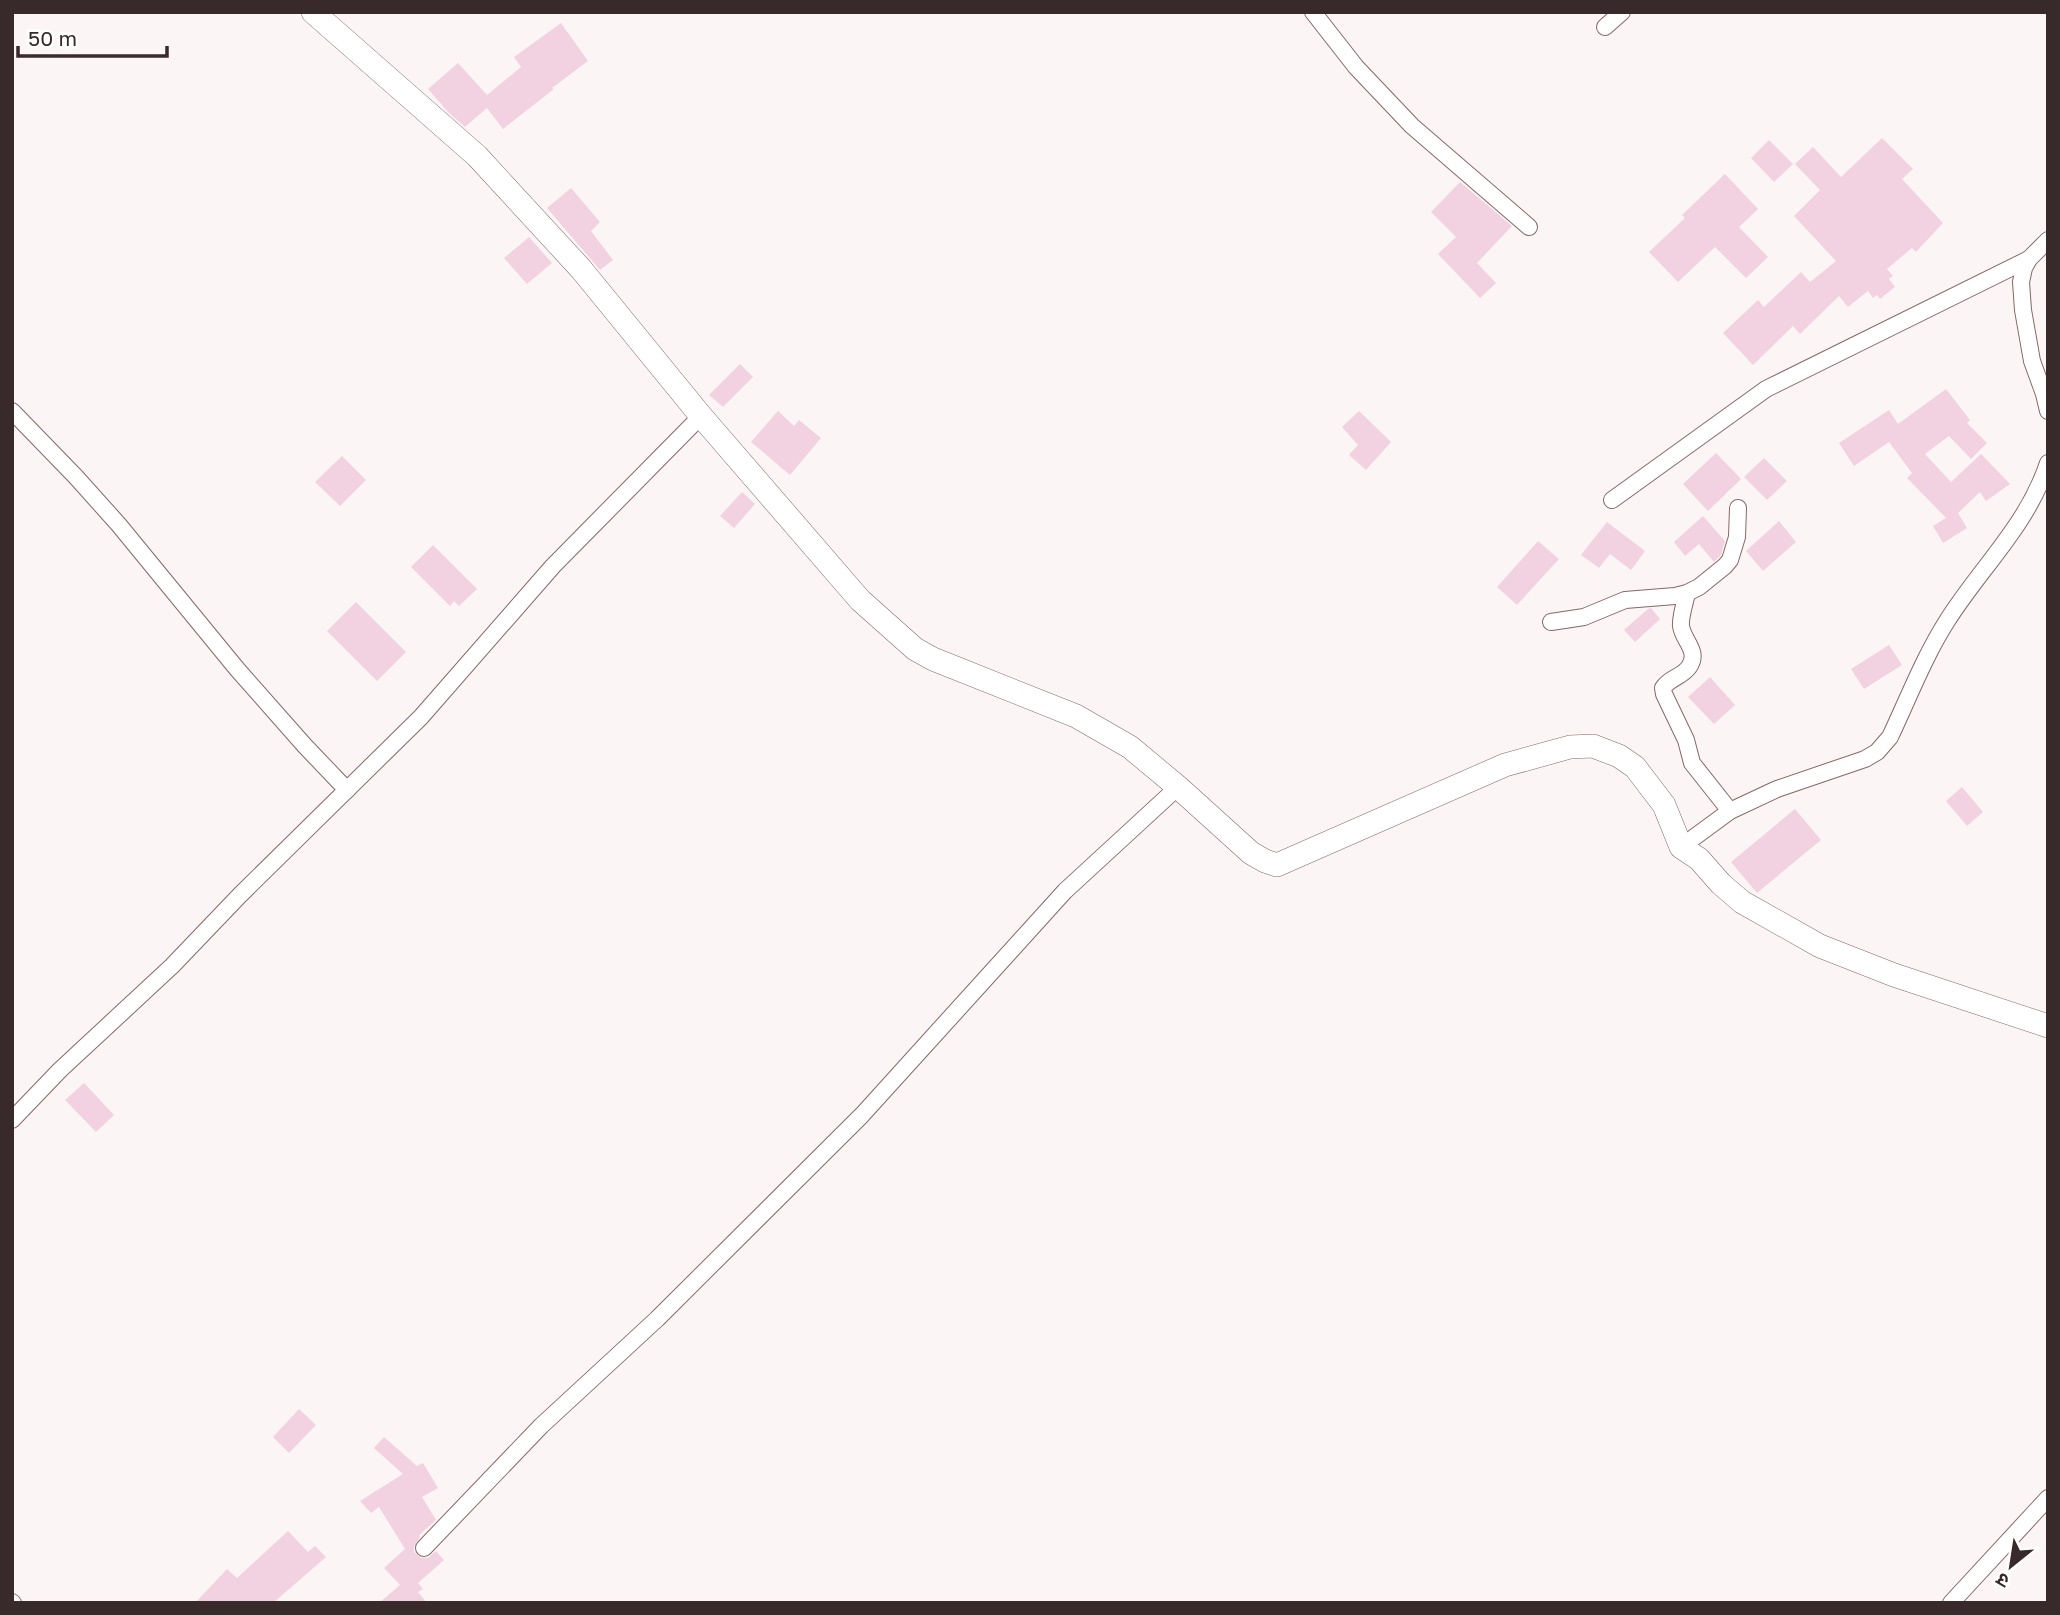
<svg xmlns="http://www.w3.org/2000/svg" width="2060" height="1615" font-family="'Golos Text','Noto Sans Devanagari',sans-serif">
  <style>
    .building { fill: #f2d2e0 }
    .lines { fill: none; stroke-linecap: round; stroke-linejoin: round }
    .street-casing { stroke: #866867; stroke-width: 18 }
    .secondary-casing { stroke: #866867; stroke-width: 24 }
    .street { stroke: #fff; stroke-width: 16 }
    .secondary { stroke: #fff; stroke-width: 23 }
  </style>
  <rect width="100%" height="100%" fill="#fcf5f5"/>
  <g class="building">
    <path d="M561 23 588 61 552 88 554 89 503 129 487 108 465 127 449 113 428 89 458 63 487 95 521 67 514 57Z"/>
    <path d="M1882 138 1913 169 1902 179 1943 223 1916 252 1912 248 1887 269 1893 276 1889 279 1895 287 1880 299 1877 295 1873 298 1868 291 1848 307 1839 296 1800 334 1793 326 1753 365 1723 333 1758 300 1764 307 1801 272 1810 282 1836 261 1794 216 1820 190 1795 164 1813 147 1841 177Z"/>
    <path d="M1769 140 1793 164 1774 182 1751 158Z"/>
    <path d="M1725 174 1758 209 1739 227 1768 257 1746 278 1715 247 1678 282 1649 252 1685 218 1682 215Z"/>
    <path d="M1460 182 1512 226 1477 263 1496 283 1480 298 1438 254 1456 237 1431 212Z"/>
    <path d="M571 188 600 222 591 231 613 260 600 270 547 208Z"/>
    <path d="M529 237 552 263 527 284 504 258Z"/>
    <path d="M740 364 753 377 723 407 709 395Z"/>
    <path d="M1946 389 1970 420 1967 423 1987 443 1971 459 1949 436 1925 454 1951 482 1981 454 2010 484 1986 501 1980 492 1958 513 1967 528 1943 543 1933 526 1946 518 1907 478 1912 473 1889 442 1854 466 1839 443 1889 410 1898 424Z"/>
    <path d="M778 411 794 426 799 420 821 438 790 475 751 442Z"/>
    <path d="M1359 411 1391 442 1366 470 1349 455 1358 445 1342 427Z"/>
    <path d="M1716 453 1741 479 1708 511 1683 484Z"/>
    <path d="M342 456 366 480 340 506 315 482Z"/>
    <path d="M1764 458 1787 481 1767 500 1744 477Z"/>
    <path d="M742 492 755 504 734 528 720 516Z"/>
    <path d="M1703 516 1725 541 1721 555 1714 562 1699 544 1685 556 1674 542Z"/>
    <path d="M1779 521 1796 542 1763 571 1746 551Z"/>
    <path d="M1607 522 1645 551 1631 570 1610 554 1599 568 1581 555Z"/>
    <path d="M1538 541 1559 559 1517 605 1497 587Z"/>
    <path d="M433 545 477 589 459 606 454 601 450 606 411 567Z"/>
    <path d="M356 602 406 652 377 681 327 631Z"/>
    <path d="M1651 608 1660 619 1635 642 1624 630 1648 609Z"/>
    <path d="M1889 645 1902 665 1864 689 1851 669Z"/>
    <path d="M1710 677 1735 705 1714 724 1688 697Z"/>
    <path d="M1962 787 1983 812 1967 826 1946 801Z"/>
    <path d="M1795 809 1821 840 1757 893 1731 862Z"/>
    <path d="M84 1083 114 1115 96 1132 65 1100Z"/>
    <path d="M299 1409 316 1425 289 1453 273 1437Z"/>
    <path d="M384 1437 417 1466 423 1463 438 1488 422 1497 436 1520 419 1535 420 1537 414 1546V1552L421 1558H428L436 1551 444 1560 418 1583 423 1589 418 1592 427 1603H379L400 1585 384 1568 405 1549 379 1507 371 1513 360 1501 403 1474 374 1448Z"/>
    <path d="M288 1531 308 1552 315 1546 326 1557 273 1603H195L227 1569 237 1578Z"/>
  </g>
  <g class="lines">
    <g class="street-casing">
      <g id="street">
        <path d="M1313 12 1356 67 1412 126 1529 227"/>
        <path d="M1605 27 1622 12"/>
        <path d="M2048 240 2029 259 2024 268 2021 282 2023 310 2032 361 2044 394 2048 411"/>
        <path d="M12 411 76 477 119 525 237 669 305 746 347 790"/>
        <path d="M1612 500 1766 389 2029 259"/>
        <path d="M1687 593C1685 603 1680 617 1681 626 1683 641 1700 651 1689 667 1682 677 1669 678 1663 688L1664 694 1686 740 1692 763 1730 811"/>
        <path d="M1551 622 1584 617 1625 600 1675 596 1687 593 1699 587 1725 566 1730 560 1737 537 1738 508"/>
        <path d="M1681 847 1730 811 1777 789 1865 759 1877 752 1890 737C1908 699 1924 657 1947 621 1981 567 2027 526 2048 463"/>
        <path d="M12 1120 60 1070 172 966 240 895 421 717 553 566 701 416"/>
        <path d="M424 1548 541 1426 657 1319 862 1115 1065 891 1178 787"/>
        <path d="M12 1602 13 1603"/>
        <path d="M1951 1603 2048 1498"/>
      </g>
    </g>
    <g class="secondary-casing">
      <path id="secondary" d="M313 12 477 156 581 269 701 416 860 600 915 649 933 659 1076 716 1130 747 1178 787 1251 853 1265 861 1277 865 1505 765 1570 747 1593 746 1619 756 1635 767 1664 805 1681 847 1699 859 1721 884 1742 902 1820 946 1894 975 2048 1026"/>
    </g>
    <use href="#street" class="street"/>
    <use href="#secondary" class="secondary"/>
  </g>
  <rect width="2060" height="1615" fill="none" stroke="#382a2a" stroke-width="28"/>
  <g transform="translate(2011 1566) rotate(210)" stroke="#ffffff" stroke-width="5" paint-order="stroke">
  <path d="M0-5L12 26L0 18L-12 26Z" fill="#382a2a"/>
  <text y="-10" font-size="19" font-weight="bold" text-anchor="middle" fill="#382a2a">उ</text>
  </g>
  <path d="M18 46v10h149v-10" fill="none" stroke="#382a2a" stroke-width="3.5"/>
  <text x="28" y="46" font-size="21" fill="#382a2a" stroke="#ffffff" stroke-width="5" paint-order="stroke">50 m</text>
</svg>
